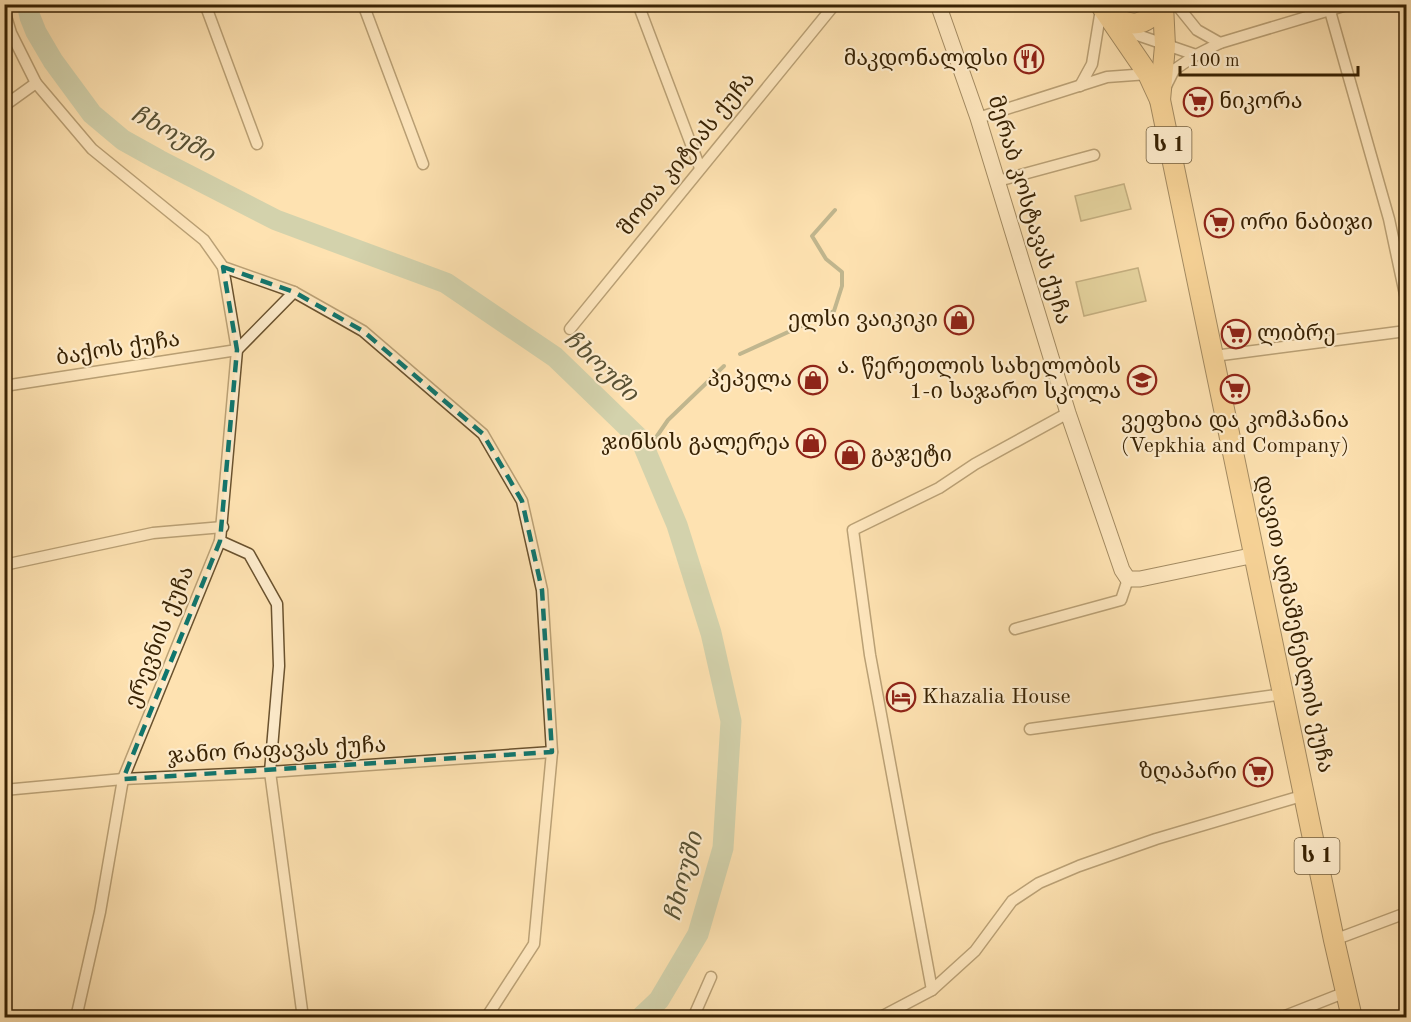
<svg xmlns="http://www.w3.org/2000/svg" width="1411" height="1022" font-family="'Old Standard TT','Noto Serif Georgian',serif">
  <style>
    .green { fill: #c8c187; stroke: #807245; stroke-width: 1.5 }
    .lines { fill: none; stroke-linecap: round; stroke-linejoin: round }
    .stream { stroke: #778065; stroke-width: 4 }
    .river { stroke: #a1bfa6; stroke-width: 21 }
    .street-casing { stroke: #6a522e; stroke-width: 13 }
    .secondary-casing { stroke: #382203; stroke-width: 17 }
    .highway-casing { stroke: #382203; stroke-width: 22 }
    .street { stroke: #feeccc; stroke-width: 10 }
    .secondary { stroke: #feeccc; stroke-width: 15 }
    .highway { stroke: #efc178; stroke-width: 20 }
    .marked { fill: none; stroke: #0f766e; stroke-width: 4.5; stroke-dasharray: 12 8; stroke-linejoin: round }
    .labels { text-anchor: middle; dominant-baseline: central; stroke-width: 4.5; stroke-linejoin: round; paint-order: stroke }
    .shield { fill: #feeccc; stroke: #735f3f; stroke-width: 1.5 }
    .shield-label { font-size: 21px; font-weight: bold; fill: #382203 }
    .poi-label { font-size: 22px; fill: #382203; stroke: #feeccc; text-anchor: end }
    .street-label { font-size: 22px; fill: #382203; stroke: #feeccc }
    .water-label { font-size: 24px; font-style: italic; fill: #585134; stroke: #feeccc }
  </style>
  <rect width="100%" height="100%" fill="#fee2b1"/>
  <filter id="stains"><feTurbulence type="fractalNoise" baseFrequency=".00333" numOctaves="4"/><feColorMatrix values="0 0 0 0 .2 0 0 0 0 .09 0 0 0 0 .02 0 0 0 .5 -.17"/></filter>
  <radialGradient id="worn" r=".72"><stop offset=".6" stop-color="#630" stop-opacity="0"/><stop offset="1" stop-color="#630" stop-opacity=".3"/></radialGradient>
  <g class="green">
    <path d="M1124 184 1131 209 1081 221 1075 196Z"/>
    <path d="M1138 268 1146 301 1084 316 1076 282Z"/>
  </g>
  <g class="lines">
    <g class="stream">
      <path d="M740 354 834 311 842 286V272L826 259 812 236 835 210"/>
      <path d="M646 452 668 420 724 366"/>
    </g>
    <path class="river" d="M27 4 30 17 36 32 53 61 92 114 123 140 159 160 276 220 446 283 555 357 641 440 677 525 711 633 731 721 723 848 698 934 659 1000 640 1018"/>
    <g class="street-casing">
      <g id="street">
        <path d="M205 4 257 144"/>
        <path d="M363 4 423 164"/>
        <path d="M638 4 700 168"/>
        <path d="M1176 4 1197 30 1220 43"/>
        <path d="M1328 4 1389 219 1406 299"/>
        <path d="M4 10 11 33 36 83 92 149 204 240 223 267 294 292 363 331 483 434 522 501 542 590 552 752 534 944 486 1018"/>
        <path d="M1120 29 1196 55"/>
        <path d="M1080 86 1092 64 1101 9"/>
        <path d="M1166 86 1174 70 1196 55 1220 43 1350 4"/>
        <path d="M4 106 36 83"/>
        <path d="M978 118 1107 77 1148 74"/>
        <path d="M998 181 1094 155"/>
        <path d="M570 329 835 4"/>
        <path d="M1214 356 1406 331"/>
        <path d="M4 386 237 350 294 292"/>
        <path d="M220 541 249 554 277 604 279 666 270 772 303 1018"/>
        <path d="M4 565 153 533 223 527"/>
        <path d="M1015 629 1121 600 1128 579"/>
        <path d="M1030 729 1284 694"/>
        <path d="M4 790 123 779 270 772 552 752"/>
        <path d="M1334 940 1406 913"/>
        <path d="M932 990 870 655 853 530 939 488 975 464 1068 413"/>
        <path d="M76 1018 100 912 123 779 220 541 237 350 223 267"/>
        <path d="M693 1018 711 977"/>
        <path d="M879 1018 932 990 975 951 1012 901 1039 883 1079 866 1156 839 1305 795"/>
        <path d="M1280 1018 1346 992"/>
      </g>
    </g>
    <g class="secondary-casing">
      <path id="secondary" d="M938 4 978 118 1068 413 1122 570 1128 579H1140L1255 555"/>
    </g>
    <g class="highway-casing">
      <g id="highway">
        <path d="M1100 4 1148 74 1160 100 1334 940 1352 1018"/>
        <path d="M1106 12C1127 27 1146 30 1160 4"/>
        <path d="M1160 100 1165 46 1163 4"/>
      </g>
    </g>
    <use href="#street" class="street"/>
    <use href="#secondary" class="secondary"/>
    <use href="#highway" class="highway"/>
  </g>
  <path d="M0 0H1411V1022H0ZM223 267 294 292 363 331 483 434 522 501 542 590 552 752 123 779 220 541 237 350Z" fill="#fee2b1" fill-opacity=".55" fill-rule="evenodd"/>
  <path class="marked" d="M223 267 294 292 363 331 483 434 522 501 542 590 552 752 123 779 220 541 237 350Z"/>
  <defs>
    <g id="restaurant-ring" transform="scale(1.5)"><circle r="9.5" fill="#feeccc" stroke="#8f2418" stroke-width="1.5"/><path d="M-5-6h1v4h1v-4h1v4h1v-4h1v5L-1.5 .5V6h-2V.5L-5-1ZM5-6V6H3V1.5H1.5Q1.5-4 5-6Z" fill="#8f2418"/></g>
    <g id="supermarket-ring" transform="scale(1.5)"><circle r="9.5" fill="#feeccc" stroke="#8f2418" stroke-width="1.5"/><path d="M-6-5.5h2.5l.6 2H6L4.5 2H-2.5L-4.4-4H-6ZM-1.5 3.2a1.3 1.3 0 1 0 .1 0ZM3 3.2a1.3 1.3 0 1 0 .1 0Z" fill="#8f2418"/></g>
    <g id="shop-ring" transform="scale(1.5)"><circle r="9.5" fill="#feeccc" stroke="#8f2418" stroke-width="1.5"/><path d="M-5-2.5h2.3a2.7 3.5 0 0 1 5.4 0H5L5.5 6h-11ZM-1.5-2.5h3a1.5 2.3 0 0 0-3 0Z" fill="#8f2418"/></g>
    <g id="school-ring" transform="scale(1.5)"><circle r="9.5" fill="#feeccc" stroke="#8f2418" stroke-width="1.5"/><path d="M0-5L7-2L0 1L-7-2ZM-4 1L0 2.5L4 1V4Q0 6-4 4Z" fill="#8f2418"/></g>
    <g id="hotel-ring" transform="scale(1.5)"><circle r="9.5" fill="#feeccc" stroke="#8f2418" stroke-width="1.5"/><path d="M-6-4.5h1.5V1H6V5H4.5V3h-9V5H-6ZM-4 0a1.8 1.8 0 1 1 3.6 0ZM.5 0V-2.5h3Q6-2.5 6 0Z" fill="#8f2418"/></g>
  </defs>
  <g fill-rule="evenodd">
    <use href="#restaurant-ring" x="1029" y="59"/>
    <use href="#supermarket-ring" x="1198" y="102"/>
    <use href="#supermarket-ring" x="1219" y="223"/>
    <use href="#shop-ring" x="959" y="320"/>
    <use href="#supermarket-ring" x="1236" y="334"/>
    <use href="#shop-ring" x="813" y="380"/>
    <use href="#school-ring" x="1142" y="380"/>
    <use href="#supermarket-ring" x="1235" y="389"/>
    <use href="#shop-ring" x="811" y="443"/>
    <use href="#shop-ring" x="850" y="455"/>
    <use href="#hotel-ring" x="901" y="697"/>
    <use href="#supermarket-ring" x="1258" y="772"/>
  </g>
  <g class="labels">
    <g class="shield">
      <rect x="1146.5" y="127" width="45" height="36" rx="4.5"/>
      <rect x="1294.5" y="838" width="45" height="36" rx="4.5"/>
    </g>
    <g class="shield-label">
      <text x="1169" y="145">ს 1</text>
      <text x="1317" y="856">ს 1</text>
    </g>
    <g class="poi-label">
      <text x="1008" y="59">მაკდონალდსი</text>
      <text x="1219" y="102" text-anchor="start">ნიკორა</text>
      <text x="1240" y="223" text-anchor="start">ორი ნაბიჯი</text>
      <text x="938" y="320">ელსი ვაიკიკი</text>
      <text x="1257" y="334" text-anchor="start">ლიბრე</text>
      <text x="1121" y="367">ა. წერეთლის სახელობის<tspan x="1121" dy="25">1-ი საჯარო სკოლა</tspan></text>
      <text x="792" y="380">პეპელა</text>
      <text x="1235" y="421" text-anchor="middle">ვეფხია და კომპანია<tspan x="1235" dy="25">(Vepkhia and Company)</tspan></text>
      <text x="790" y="443">ჯინსის გალერეა</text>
      <text x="871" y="455" text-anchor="start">გაჯეტი</text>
      <text x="922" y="697" text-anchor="start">Khazalia House</text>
      <text x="1237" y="772">ზღაპარი</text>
    </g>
    <g class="street-label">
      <text transform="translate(687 154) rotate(-51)">შოთა კიტიას ქუჩა</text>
      <text transform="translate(1029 210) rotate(73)">მერაბ კოსტავას ქუჩა</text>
      <text transform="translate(118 349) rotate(-9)">ბაქოს ქუჩა</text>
      <text transform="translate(1294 624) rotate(78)">დავით აღმაშენებლის ქუჩა</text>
      <text transform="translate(160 637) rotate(-68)">ერევნის ქუჩა</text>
      <text transform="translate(277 751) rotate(-3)">ჯანო რაფავას ქუჩა</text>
    </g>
    <g class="water-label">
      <text transform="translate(172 135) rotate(29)">ჩხოუში</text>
      <text transform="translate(600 367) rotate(43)">ჩხოუში</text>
      <text transform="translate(685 877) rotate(-75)">ჩხოუში</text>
    </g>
  </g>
  <rect width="1411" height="1022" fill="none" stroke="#fee2b1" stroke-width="24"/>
  <rect x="6" y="6" width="1399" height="1010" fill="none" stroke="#382203" stroke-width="3"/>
  <rect x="12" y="12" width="1387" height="998" fill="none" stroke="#382203" stroke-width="1.5"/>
  <path d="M1180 66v9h178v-9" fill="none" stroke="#382203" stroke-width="3"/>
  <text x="1189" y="66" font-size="18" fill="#382203" stroke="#feeccc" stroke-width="4.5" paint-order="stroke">100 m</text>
  <rect width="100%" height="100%" filter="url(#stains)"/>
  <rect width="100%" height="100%" fill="url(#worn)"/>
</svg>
